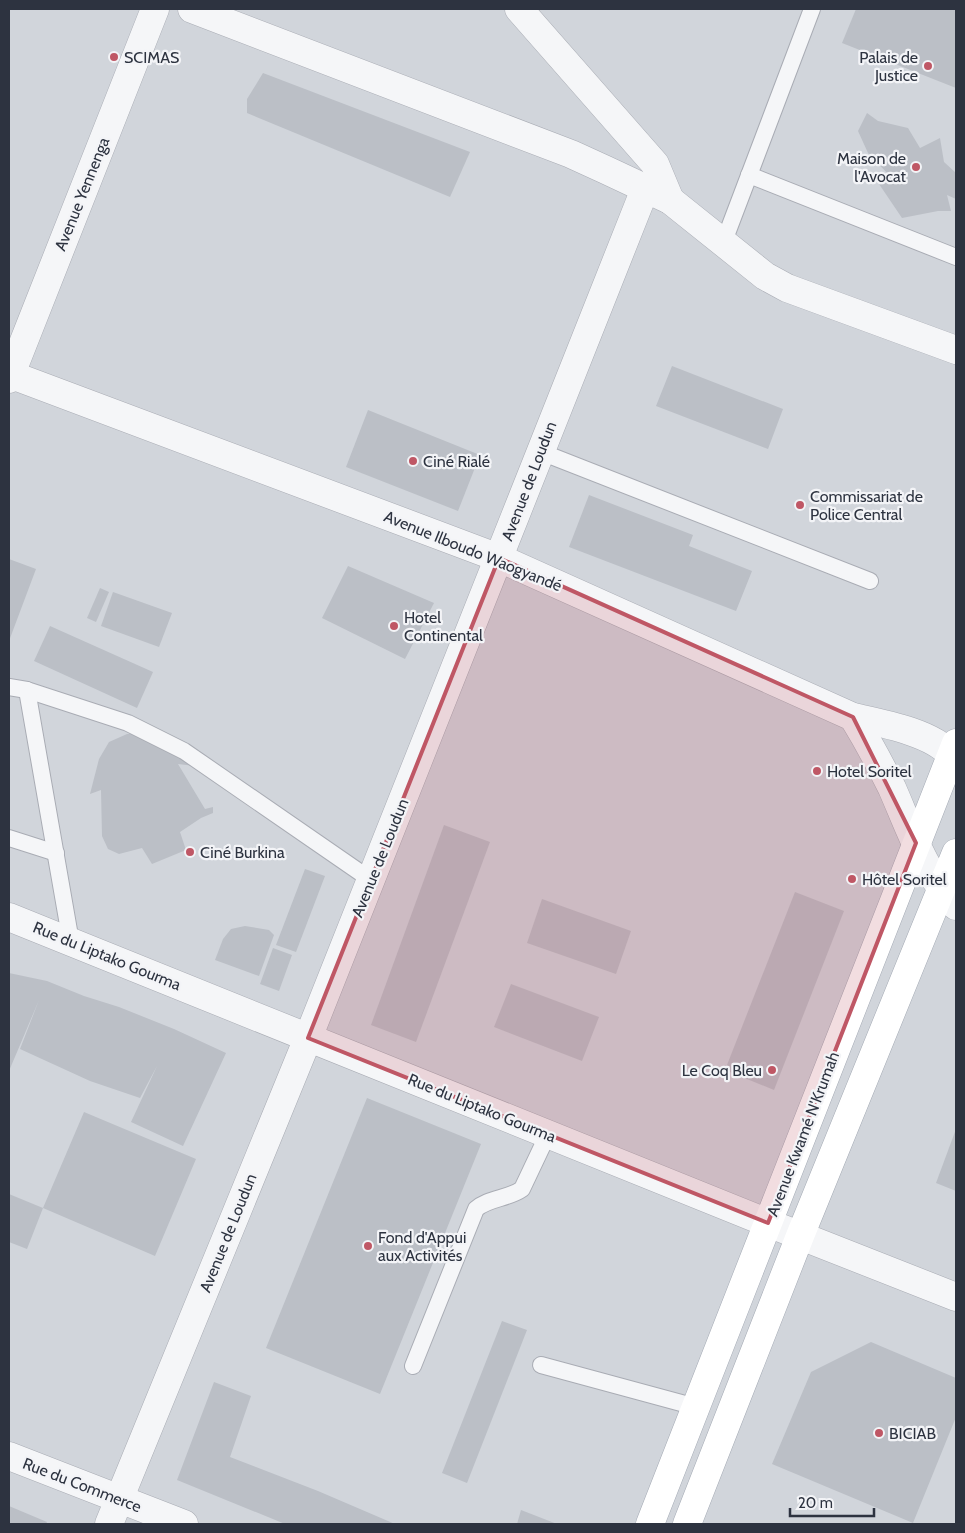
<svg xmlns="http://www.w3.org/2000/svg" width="965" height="1533" font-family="Cabin,sans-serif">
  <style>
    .built { fill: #d1d5db }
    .building { fill: #bbbfc6 }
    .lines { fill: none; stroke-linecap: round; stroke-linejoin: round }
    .service-casing { stroke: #a9acb4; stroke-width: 18 }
    .minor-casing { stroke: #a9acb4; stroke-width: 29 }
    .primary-casing { stroke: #a4aab4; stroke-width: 29 }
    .service { stroke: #f5f6f8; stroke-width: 16 }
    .minor { stroke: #f5f6f8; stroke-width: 28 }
    .primary { stroke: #fff; stroke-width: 28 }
    .marked { fill: #bf5765; fill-opacity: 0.2; stroke: #bf5765; stroke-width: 4; stroke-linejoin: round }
    .poi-dot { fill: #bf5765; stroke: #f3f4f7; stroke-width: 2 }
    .labels { text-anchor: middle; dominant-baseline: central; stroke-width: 4.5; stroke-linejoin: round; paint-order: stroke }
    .poi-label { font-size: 16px; fill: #2d3340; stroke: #f3f4f7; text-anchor: start }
    .street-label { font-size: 16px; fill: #2d3340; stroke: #f3f4f7 }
  </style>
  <rect width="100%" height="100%" fill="#e3e5ea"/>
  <rect class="built" x="9" y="9" width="947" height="1515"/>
  <g class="building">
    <path d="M856 9H956V88L842 43Z"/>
    <path d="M263 73 470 152 450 197 247 113V99Z"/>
    <path d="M867 113 878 121 908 128 920 148 940 138 944 162 956 173V199L947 195 951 211H938L902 218 879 184 889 175 868 153 858 131Z"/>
    <path d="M672 366 783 409 768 449 656 406Z"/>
    <path d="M368 410 480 455 458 511 346 467Z"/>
    <path d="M589 495 693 535 689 546 752 571 736 611 569 547Z"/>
    <path d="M9 559 36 569 9 641Z"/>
    <path d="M348 566 434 603 405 659 322 618Z"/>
    <path d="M100 588 109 592 96 622 87 618Z"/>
    <path d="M113 592 172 613 159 647 101 626Z"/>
    <path d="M50 626 153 672 137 708 34 661Z"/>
    <path d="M127 734H143L195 766 178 764 205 809 213 807V813L201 818 180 832 186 850 152 864 142 848 119 854 108 849 102 836 101 790 90 794 99 759 109 742Z"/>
    <path d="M444 825 490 842 416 1042 371 1025Z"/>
    <path d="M305 869 325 876 296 952 276 945Z"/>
    <path d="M795 892 844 911 774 1090 725 1070Z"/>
    <path d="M542 899 631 931 616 974 527 943Z"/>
    <path d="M245 926 269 930 274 935 259 976 215 960 223 939 231 929Z"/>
    <path d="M273 948 292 955 279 991 260 984Z"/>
    <path d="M9 973 47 981 84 996 119 1007 174 1029 226 1053 183 1146 131 1122 157 1066 140 1098 90 1081 20 1049 39 1000 9 1071Z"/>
    <path d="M511 984 599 1017 582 1061 494 1027Z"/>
    <path d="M367 1098 481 1144 380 1394 266 1348Z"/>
    <path d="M84 1112 196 1159 155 1256 43 1208 27 1249 9 1242V1194L43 1208Z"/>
    <path d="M956 1129V1191L936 1183Z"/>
    <path d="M502 1321 527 1330 467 1483 442 1473Z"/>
    <path d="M871 1342 956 1378V1417L913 1523 772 1464 811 1372Z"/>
    <path d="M214 1382 251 1396 230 1457 318 1491 395 1524H285L177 1480Z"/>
    <path d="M9 1506 47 1522 46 1524H9Z"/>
    <path d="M521 1510 557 1524H517Z"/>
  </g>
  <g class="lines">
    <g class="service-casing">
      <g id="service">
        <path d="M749 175 956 257"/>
        <path d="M723 244 812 9"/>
        <path d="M541 452 870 581"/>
        <path d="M9 687 27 690 128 723 184 751 371 880"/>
        <path d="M27 690 71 942"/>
        <path d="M9 838 56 853"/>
        <path d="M541 1365 696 1407"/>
        <path d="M413 1366 476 1209C488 1198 508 1199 522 1189L548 1134"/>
      </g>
    </g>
    <g class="minor-casing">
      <g id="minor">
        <path d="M192 9 571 154 606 170 670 200 765 276 787 288 956 350"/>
        <path d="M519 9 655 164 670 200"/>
        <path d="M9 374 499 558 853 717C880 723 932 732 951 755 953 757 955 762 956 765"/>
        <path d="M9 379 155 9"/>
        <path d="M853 717C867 740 880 764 892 788 910 829 925 874 956 906"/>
        <path d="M9 917 768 1223 956 1297"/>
        <path d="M9 1456 184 1524"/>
        <path d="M109 1524 308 1038 645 189"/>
      </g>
    </g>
    <g class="primary-casing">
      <g id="primary">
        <path d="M650 1524 956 743"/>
        <path d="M687 1524 800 1236 956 853"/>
      </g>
    </g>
    <use href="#service" class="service"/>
    <use href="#minor" class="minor"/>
    <use href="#primary" class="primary"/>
  </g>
  <path class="marked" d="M499 558 853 717 916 843 768 1223 308 1038Z"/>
  <g class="poi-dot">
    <circle cx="114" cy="57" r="5"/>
    <circle cx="928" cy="66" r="5"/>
    <circle cx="916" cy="167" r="5"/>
    <circle cx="413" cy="461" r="5"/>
    <circle cx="800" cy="505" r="5"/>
    <circle cx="394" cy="626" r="5"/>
    <circle cx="817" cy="771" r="5"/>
    <circle cx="190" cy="852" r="5"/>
    <circle cx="852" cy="879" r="5"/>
    <circle cx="772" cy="1070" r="5"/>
    <circle cx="368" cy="1246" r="5"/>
    <circle cx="879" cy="1433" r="5"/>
  </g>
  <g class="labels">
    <g class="poi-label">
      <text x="124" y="57">SCIMAS</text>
      <text x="918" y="57" text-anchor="end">Palais de<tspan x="918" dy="18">Justice</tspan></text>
      <text x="906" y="158" text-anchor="end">Maison de<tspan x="906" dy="18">l'Avocat</tspan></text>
      <text x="423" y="461">Ciné Rialé</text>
      <text x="810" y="496">Commissariat de<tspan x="810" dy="18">Police Central</tspan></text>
      <text x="404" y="617">Hotel<tspan x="404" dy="18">Continental</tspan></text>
      <text x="827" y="771">Hotel Soritel</text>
      <text x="200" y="852">Ciné Burkina</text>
      <text x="862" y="879">Hôtel Soritel</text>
      <text x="762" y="1070" text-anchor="end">Le Coq Bleu</text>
      <text x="378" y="1237">Fond d'Appui<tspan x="378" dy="18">aux Activités</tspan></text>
      <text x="889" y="1433">BICIAB</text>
    </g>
    <g class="street-label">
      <text transform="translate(82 194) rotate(-68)">Avenue Yennenga</text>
      <text transform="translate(529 481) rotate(-69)">Avenue de Loudun</text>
      <text transform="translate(473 551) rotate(22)">Avenue Ilboudo Waogyandé</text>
      <text transform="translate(380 858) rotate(-68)">Avenue de Loudun</text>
      <text transform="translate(107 956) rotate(22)">Rue du Liptako Gourma</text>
      <text transform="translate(482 1108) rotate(22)">Rue du Liptako Gourma</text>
      <text transform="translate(803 1134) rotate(-69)">Avenue Kwamé N'Krumah</text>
      <text transform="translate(228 1233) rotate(-68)">Avenue de Loudun</text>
      <text transform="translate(82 1485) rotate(21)">Rue du Commerce</text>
    </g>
  </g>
  <rect width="965" height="1533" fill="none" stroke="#2d3340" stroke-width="20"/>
  <path d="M790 1508v8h84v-8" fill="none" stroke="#2d3340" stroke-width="2.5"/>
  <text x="798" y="1508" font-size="15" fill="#2d3340" stroke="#f3f4f7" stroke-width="4" paint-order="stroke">20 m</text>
</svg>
